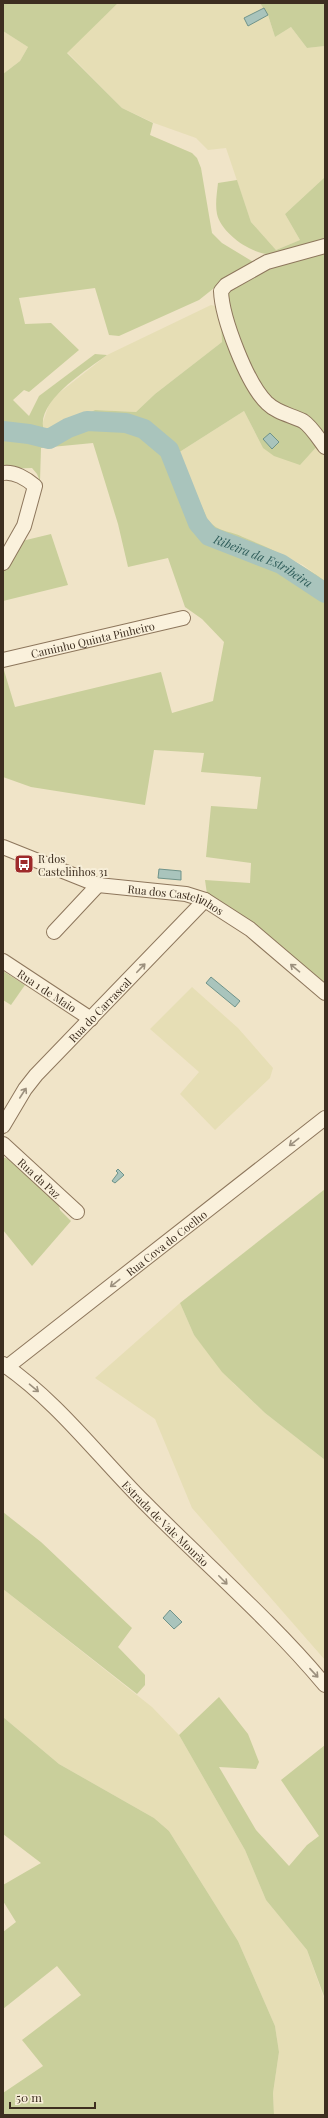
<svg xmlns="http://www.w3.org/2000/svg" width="328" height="2118" font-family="'Playfair Display',serif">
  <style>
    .farmland { fill: #e6deb5 }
    .green { fill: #c9cf9b }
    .water { fill: #a9c4bc; stroke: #6f938a }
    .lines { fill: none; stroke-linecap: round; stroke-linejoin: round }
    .river { stroke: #a9c4bc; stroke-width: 20 }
    .minor-casing { stroke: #8d765c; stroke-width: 16 }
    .minor { stroke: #faf1dc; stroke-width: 14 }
    .oneway { stroke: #9c907e }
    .labels { text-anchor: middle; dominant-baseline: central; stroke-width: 4; stroke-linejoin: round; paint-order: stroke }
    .street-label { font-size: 11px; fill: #3d2e20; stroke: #f7eed8 }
    .poi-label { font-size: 11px; fill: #3d2e20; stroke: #f7eed8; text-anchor: start }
    .water-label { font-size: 12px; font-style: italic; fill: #2f5d5a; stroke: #f7eed8 }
  </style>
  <rect width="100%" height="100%" fill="#f0e4c8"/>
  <g class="farmland">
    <path d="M118 3H260L264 8 244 18 248 26 268 15 275 37 291 27 307 48 325 46V177L285 214 300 240 276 250 251 222 226 148 208 150 196 138 154 123 122 108 67 52Z"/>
    <path d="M3 31 28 47 20 61 3 74Z"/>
    <path d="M211 305 215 306 224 326H221L222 342 155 394 136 412 95 410 58 428 44 432 42 425 48 407 54 397 107 355Z"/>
    <path d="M244 411 263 448 325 438V581L303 565 241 536 216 529 208 520 178 453Z"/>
    <path d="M192 987 238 1028 273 1068 270 1078 215 1130 180 1094 199 1072 150 1029Z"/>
    <path d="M180 1303 194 1335 234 1384 265 1413 325 1460V1660L192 1508 155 1419 95 1378Z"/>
    <path d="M3 1589 152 1707 179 1735 245 1850 266 1900 307 1950 325 2001V2115H274L273 2093 279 2052 275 2026 238 1941 169 1831 154 1818 59 1764 3 1717Z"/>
  </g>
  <g class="green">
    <path d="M3 3H118L67 53 122 108 153 123 150 135 192 153 197 158 201 168 212 233 222 243 255 263 228 277 199 300 119 336 109 335 95 288 19 298 25 324 51 323 79 350 29 392 24 390 13 400 29 416 39 396 95 354 107 355C87 370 34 402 44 431L58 428 95 410 136 412 155 394 222 342 221 326H224L264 403 300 425 319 444 300 465 274 456 263 448 244 411 178 453 208 520C219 533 229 530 243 537 272 549 300 562 325 581V986L207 894 205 880 250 883 251 863 206 857 211 806 257 809 261 777 201 772 204 753 154 750 145 805 31 787 3 777V667L15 707 161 672 172 713 213 701 224 642 202 619 185 607 168 558 128 567 118 524 93 443 41 448 40 481 37 474 32 468 3 469V74L20 61 28 47 3 31Z"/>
    <path d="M260 3H325V46L307 48 291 27 275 37 268 15Z"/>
    <path d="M325 177V243C308 246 288 254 271 254 252 255 221 233 217 214 215 204 217 192 218 183L237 180 251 222 276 250 300 240 285 214Z"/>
    <path d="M325 252V438L308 415H297L278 407 260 389 227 314 226 297 230 290 253 275 309 254Z"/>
    <path d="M51 534 68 585 3 601V568L22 541Z"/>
    <path d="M3 971 25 985 11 1005 3 1000Z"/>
    <path d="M3 1157 8 1159 57 1199 60 1210 71 1221 32 1266 3 1230Z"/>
    <path d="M325 1189V1460L265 1413 222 1372 194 1335 180 1303Z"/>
    <path d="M3 1512 41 1542 132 1628 118 1647 145 1675V1685L137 1694 3 1589Z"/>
    <path d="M219 1697 248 1734 259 1762 256 1769 219 1767 256 1830 289 1866 307 1845 319 1836 281 1780 325 1745V1999L307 1950 266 1900 245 1850 179 1735Z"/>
    <path d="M3 1717 59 1764 154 1818 169 1831 238 1941 275 2026 279 2052 273 2093 274 2115H3V2093L43 2066 22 2040 81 1995 57 1966 3 2009V1932L16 1922 3 1901V1885L41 1863 3 1834Z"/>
  </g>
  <g class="water">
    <path d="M264 8 268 15 248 26 244 18Z"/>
    <path d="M270 433 279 442 272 449 263 439Z"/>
    <path d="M159 869 181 871V880L158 878Z"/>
    <path d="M211 977 240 1001 235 1007 206 983Z"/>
    <path d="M118 1169 124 1175 115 1183 112 1181 118 1173 116 1171Z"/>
    <path d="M170 1610 182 1622 174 1629 163 1618Z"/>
  </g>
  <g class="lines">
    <path class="river" id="s1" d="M3 431 29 434 49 439 68 428 87 421 126 423 144 429 169 450 198 523 209 536 281 564 325 593"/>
    <g class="minor-casing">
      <g id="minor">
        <path d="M325 246 267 262 226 285 221 291C222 318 247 384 267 403 277 413 291 415 303 421 311 426 319 439 325 447"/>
        <path d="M3 473C14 471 27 479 35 486L24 526 3 563"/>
        <path id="s2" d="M3 660 183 618"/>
        <path id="s3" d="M3 847 98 885 186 894 205 900 250 929 325 993"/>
        <path d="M54 932 98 885"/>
        <path id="s4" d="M3 961 91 1019"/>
        <path id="s5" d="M3 1126 25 1089 36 1075 205 900"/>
        <path id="s6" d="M3 1144 77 1212"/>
        <path id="s7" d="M3 1364C58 1402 97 1455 144 1502 204 1563 270 1619 325 1685"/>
        <path id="s8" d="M7 1367 325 1118"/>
      </g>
    </g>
    <use href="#minor" class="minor"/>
  </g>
  <defs><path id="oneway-shaft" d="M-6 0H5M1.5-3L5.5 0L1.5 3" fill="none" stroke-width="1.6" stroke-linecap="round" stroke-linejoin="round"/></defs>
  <g class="oneway">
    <use href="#oneway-shaft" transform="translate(141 968) rotate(-46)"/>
    <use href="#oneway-shaft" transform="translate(295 968) rotate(-140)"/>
    <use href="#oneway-shaft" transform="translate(23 1093) rotate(-57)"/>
    <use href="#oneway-shaft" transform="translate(294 1142) rotate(142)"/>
    <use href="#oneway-shaft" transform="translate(115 1283) rotate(142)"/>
    <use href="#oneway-shaft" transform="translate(34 1388) rotate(40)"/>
    <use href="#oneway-shaft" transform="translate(223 1580) rotate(45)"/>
    <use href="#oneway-shaft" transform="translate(314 1673) rotate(47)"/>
  </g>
  <defs>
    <g id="bus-square" transform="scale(1)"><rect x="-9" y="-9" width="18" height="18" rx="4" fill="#9e2a2b" stroke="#f7eed8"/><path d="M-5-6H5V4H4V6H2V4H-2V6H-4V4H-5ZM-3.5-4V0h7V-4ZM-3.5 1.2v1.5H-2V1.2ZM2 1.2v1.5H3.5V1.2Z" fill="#fff"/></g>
  </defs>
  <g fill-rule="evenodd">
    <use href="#bus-square" x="24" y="864"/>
  </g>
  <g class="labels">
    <g class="street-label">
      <text stroke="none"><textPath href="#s2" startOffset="92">Caminho Quinta Pinheiro</textPath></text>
      <text stroke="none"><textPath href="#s3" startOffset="182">Rua dos Castelinhos</textPath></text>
      <text stroke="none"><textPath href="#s4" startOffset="53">Rua 1 de Maio</textPath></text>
      <text stroke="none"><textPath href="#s5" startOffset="152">Rua do Carrascal</textPath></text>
      <text stroke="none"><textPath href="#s6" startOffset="50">Rua da Paz</textPath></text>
      <text stroke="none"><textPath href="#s8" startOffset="202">Rua Cova do Coelho</textPath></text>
      <text stroke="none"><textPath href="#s7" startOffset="228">Estrada de Vale Mourão</textPath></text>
    </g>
    <g class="poi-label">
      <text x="38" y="858">R dos<tspan x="38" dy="13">Castelinhos 31</tspan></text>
    </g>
    <g class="water-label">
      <text stroke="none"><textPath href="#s1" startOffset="335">Ribeira da Estribeira</textPath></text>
    </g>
  </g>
  <rect width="328" height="2118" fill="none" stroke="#3d2e20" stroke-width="8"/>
  <path d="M10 2102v6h85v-6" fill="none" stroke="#3d2e20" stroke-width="2"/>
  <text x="16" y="2102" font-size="12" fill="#3d2e20" stroke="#f7eed8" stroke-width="3" paint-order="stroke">50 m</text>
</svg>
